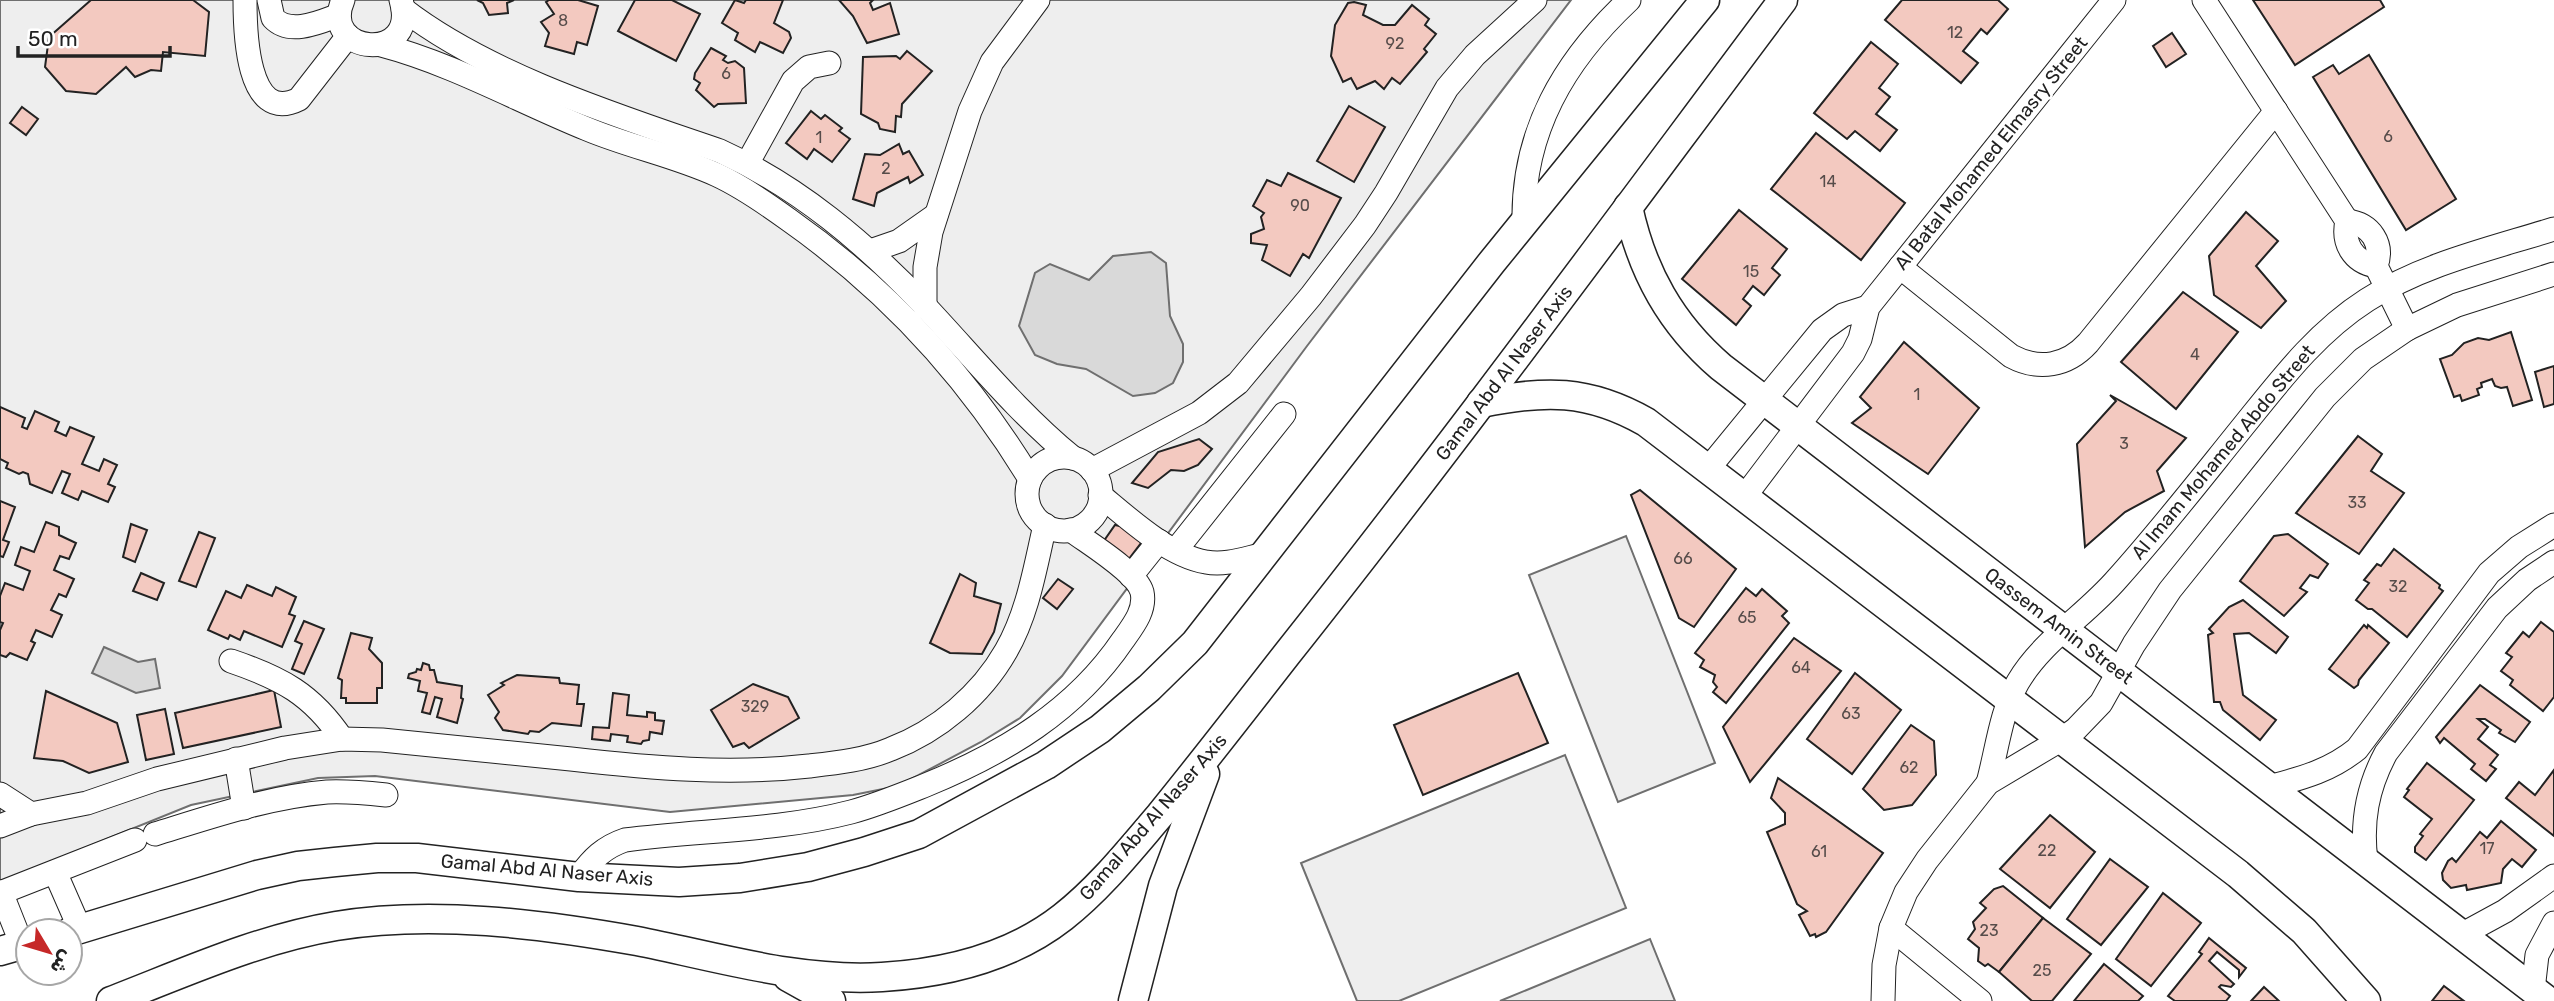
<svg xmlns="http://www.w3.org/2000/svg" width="2554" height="1001" font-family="Rubik,'Noto Sans Arabic',sans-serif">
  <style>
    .green { fill: #eee; stroke: #6f6f6f; stroke-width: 2 }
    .water { fill: #d9d9d9; stroke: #6f6f6f; stroke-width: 2 }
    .building { fill: #f3c9c0; stroke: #222; stroke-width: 2 }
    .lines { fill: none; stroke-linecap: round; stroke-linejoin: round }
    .minor-casing { stroke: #222; stroke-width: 25 }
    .major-casing { stroke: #222; stroke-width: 31 }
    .minor { stroke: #fff; stroke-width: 23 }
    .major { stroke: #fff; stroke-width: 28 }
    .labels { text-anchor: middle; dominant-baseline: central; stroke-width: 5; stroke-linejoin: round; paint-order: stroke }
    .number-label { font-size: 16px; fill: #564c4a }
    .street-label { font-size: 19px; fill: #222; stroke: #fff }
  </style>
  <rect width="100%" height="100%" fill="#fff"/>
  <g class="green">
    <path d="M0 0H1571L1307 346 1062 676 1020 718 981 742 898 786 853 795 670 812 375 776 318 778 191 805 0 882Z"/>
    <path d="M1626 536 1715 763 1618 802 1529 575Z"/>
    <path d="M1565 755 1626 908 1399 1001H1357L1301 863Z"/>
    <path d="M1650 939 1675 1001H1500Z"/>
  </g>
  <g class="water">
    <path d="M1151 252 1166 263 1170 316 1183 344V362L1173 383 1155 393 1133 396 1086 369 1057 364 1035 355 1019 326 1035 273 1050 264 1089 280 1113 256Z"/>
    <path d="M104 647 138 662 155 659 160 688 136 693 92 673Z"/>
  </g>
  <g class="building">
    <path d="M91 0H193L209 12 205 56 163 52 161 71 151 70 135 77 126 67 96 94 66 91 45 67 49 37Z"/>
    <path d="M477 0H514L507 3 508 13 489 15 483 3Z"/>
    <path d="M549 0H578L598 6 587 45 577 42 574 54 545 46 549 33 541 22 554 14 546 2Z"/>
    <path d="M635 0H672L700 14 676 61 618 31Z"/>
    <path d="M735 0 744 3 746 0H783L774 23 789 32 791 38 783 53 760 42 755 52 735 40 738 33 722 23Z"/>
    <path d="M839 0H873L870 3 873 10 890 3 899 34 867 43 853 16Z"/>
    <path d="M1902 0H1998L2008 9 1987 34 1981 29 1963 51 1978 63 1961 83 1885 20Z"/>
    <path d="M2253 0H2380L2384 7 2295 65Z"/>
    <path d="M1354 2 1366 5 1363 15 1383 25H1395L1412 5 1429 19 1425 25 1436 34 1424 49 1427 52 1400 84 1392 78 1384 89 1375 81 1357 89 1351 78 1343 82 1331 56 1335 25 1348 3Z"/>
    <path d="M2172 33 2186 54 2166 67 2153 46Z"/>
    <path d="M1871 42 1898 64 1879 88 1890 97 1876 114 1897 130 1880 151 1855 131 1847 139 1814 113Z"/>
    <path d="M711 48 726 56 723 60 728 63 735 61 744 68 746 103 718 104 714 107 696 90 700 83 694 79 695 73Z"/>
    <path d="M907 51 932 71 902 104 901 117 896 116 895 132 880 129 878 123 861 114 863 57 896 56 900 59Z"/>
    <path d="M2369 55 2456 199 2406 230 2313 77 2333 65 2339 74Z"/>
    <path d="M1349 106 1385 127 1354 182 1317 161Z"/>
    <path d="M22 107 38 119 26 135 10 123Z"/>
    <path d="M811 111 821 119 825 115 842 128 839 131 850 139 832 162 814 149 807 159 786 143Z"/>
    <path d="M1816 133 1905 203 1861 260 1771 189Z"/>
    <path d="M899 144 903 154 909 151 923 175 910 183 908 177 877 193 874 206 853 199 865 154 880 155Z"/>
    <path d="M1288 173 1341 198 1309 258 1303 254 1290 276 1262 260 1267 245 1251 243V234L1264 229 1261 217 1264 213 1253 206 1267 180 1281 186Z"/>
    <path d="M1739 210 1787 249 1772 268 1780 275 1764 295 1753 286 1743 299 1751 306 1736 325 1682 279Z"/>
    <path d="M2246 212 2278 241 2256 266 2286 301 2261 328 2214 295 2209 256Z"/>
    <path d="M2183 292 2238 332 2176 409 2121 362Z"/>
    <path d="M2511 332 2532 400 2513 406 2507 387 2501 388 2495 386 2492 379 2481 383 2482 387 2477 389 2479 395 2462 401 2460 395 2454 397 2440 359 2452 355 2464 343 2478 338 2489 340Z"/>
    <path d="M1904 342 1979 408 1928 474 1852 423 1871 408 1860 397Z"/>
    <path d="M2554 366V404L2544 407 2535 372Z"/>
    <path d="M2110 395 2186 438 2157 471 2164 491 2125 512 2085 547 2077 444 2116 401Z"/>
    <path d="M0 407 25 418 22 427 27 429 35 411 59 422 55 431 66 436 70 427 94 437 82 464 99 471 104 459 117 465 108 484 115 487 108 502 82 491 78 500 62 493 70 474 62 471 52 493 30 484 28 474 23 472 19 474 6 468 8 463 0 459Z"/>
    <path d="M2358 436 2382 454 2371 471 2404 493 2359 554 2296 513Z"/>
    <path d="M1199 439 1212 449 1198 465 1184 471 1171 470 1148 488 1132 483 1158 452Z"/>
    <path d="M1640 490 1736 569 1694 627 1679 618 1631 495Z"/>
    <path d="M0 501 15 507 3 540 9 542 3 557 0 556Z"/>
    <path d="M1125 519 1144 539 1125 564 1101 545 1115 525 1119 526Z"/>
    <path d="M46 522 59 527V535L76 543 69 559 60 556 54 570 74 579 66 597 59 594 51 610 62 615 52 637 36 630 31 641 35 643 27 660 10 653 6 657 0 655V630L3 623 0 622V596L5 583 23 590 30 571 15 565 21 547 34 552Z"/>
    <path d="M131 524 147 530 135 562 123 557Z"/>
    <path d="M199 532 215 538 196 587 179 581Z"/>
    <path d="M2288 534 2328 564 2318 578 2310 575 2300 588 2307 592 2284 616 2240 581 2274 536Z"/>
    <path d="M2394 549 2440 585 2439 588 2443 591 2407 637 2372 609H2368L2356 600 2369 583 2364 580 2377 564 2381 566Z"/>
    <path d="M141 573 164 583 157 600 133 591Z"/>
    <path d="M960 574 976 583 974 596 1001 604 994 632 982 654 950 653 930 643Z"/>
    <path d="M1058 579 1073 589 1057 609 1043 598Z"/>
    <path d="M247 585 272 596 276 587 296 597 289 614 295 616 282 647 244 631 240 640 230 635 228 639 208 630 226 591 241 598Z"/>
    <path d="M1746 588 1756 596 1762 589 1787 611 1782 616 1789 623 1726 703 1713 692 1717 687 1713 682 1715 675 1700 667 1704 660 1695 653Z"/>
    <path d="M2243 600 2288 637 2276 653 2249 633 2234 634 2243 695 2276 720 2260 740 2223 710 2220 702H2214L2208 635 2213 633 2209 629 2229 607Z"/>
    <path d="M304 621 324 629 304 674 292 669 302 644 295 641Z"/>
    <path d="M2541 622 2554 632V697L2543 711 2510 685 2513 680 2501 671 2512 657 2506 653 2523 632 2529 637Z"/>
    <path d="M2364 625 2367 628 2368 625 2389 643 2359 680 2358 685 2354 688 2329 669Z"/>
    <path d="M351 633 372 638 369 649 382 663V688H377V703H346V698H341L342 680 338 678Z"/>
    <path d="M1794 638 1841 671 1750 782 1723 727Z"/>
    <path d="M423 663 429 665 430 670H434L437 682 462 686 461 698 463 699 457 723 437 717 442 699 435 697 430 714 422 712 427 693 418 691 420 681 408 678 409 674 416 672 417 669 421 670Z"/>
    <path d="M1518 673 1548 743 1423 795 1394 725Z"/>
    <path d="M1855 673 1901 710 1852 774 1807 739Z"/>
    <path d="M517 675 559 678 560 683 579 685 577 704H584L581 726 552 723 539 732 530 731 528 734 503 730 495 718 499 712 488 695 504 685 501 683Z"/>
    <path d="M753 684 788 697 799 718 749 748 744 743 733 747 711 710Z"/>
    <path d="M2480 685 2530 722 2515 742 2499 733 2501 730 2485 719H2478L2488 727 2478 739 2498 755 2490 765 2496 769 2486 781 2471 769 2475 764 2444 738 2440 743 2436 737Z"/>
    <path d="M274 690 281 727 183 748 175 713Z"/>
    <path d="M46 691 117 723 128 762 89 773 63 761 34 758Z"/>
    <path d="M613 693 629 695 627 715 647 717V712L655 713V720L664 721 662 734 650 732 649 740 643 741 641 744 627 742 628 736 611 734 610 741 592 739 593 727 609 728Z"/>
    <path d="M165 709 174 754 146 760 137 715Z"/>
    <path d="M1911 725 1934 741 1936 775 1912 805 1884 810 1863 789Z"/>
    <path d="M2427 763 2474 800 2426 860 2415 852V847L2423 836 2420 834 2432 819 2404 797 2409 790 2407 789Z"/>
    <path d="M2554 770V836L2506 798 2519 782 2535 795Z"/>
    <path d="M1778 778 1883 853 1826 932 1816 937 1815 934 1810 936 1799 915 1807 911 1797 904 1767 832 1785 824V813L1771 798Z"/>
    <path d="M2050 815 2095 852 2050 908 2000 869Z"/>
    <path d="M2501 821 2536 850 2522 867 2512 859 2503 869 2501 883 2467 890 2466 885 2451 888 2443 880 2442 873 2448 861 2452 858 2456 862 2480 832 2487 838Z"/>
    <path d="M2110 859 2148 887 2101 945 2067 919Z"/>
    <path d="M2003 886 2043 918 1999 972 1988 964 1985 966 1978 961 1979 948 1968 939 1975 929 1973 922 1986 908 1980 903 1994 889Z"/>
    <path d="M2163 893 2201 923 2151 986 2116 959Z"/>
    <path d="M2043 918 2091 954 2052 1001H2032L1999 972Z"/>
    <path d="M2209 938 2246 968 2239 977V970L2217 952 2209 961 2234 984 2231 987 2221 985 2219 987 2230 996 2226 1001H2175L2168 996 2202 954 2199 952Z"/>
    <path d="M2104 964 2143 996 2138 1001H2074Z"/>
    <path d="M2444 986 2464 1001H2432Z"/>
    <path d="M2264 987 2279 1001H2251Z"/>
  </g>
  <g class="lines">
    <g class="minor-casing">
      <g id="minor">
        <path d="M245 0C245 28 246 126 299 99L348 36"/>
        <path d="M269 0 273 18C290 36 320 22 339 15"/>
        <path d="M343 0C319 55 420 64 401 0"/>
        <path d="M2204 0 2347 221C2342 243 2353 262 2376 266"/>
        <path d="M403 9C488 75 618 116 720 151 799 187 865 243 924 305 973 357 1017 412 1073 458"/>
        <path d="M381 45C453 64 518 101 587 129 630 147 676 156 717 175 743 187 767 204 789 220 887 289 968 377 1030 479"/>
        <path d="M747 164 793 81 809 67 829 63"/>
        <path d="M2347 221C2371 224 2384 244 2376 266L2407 329"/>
        <path d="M1524 223C1522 132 1564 61 1629 0"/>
        <path d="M870 251 899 241 936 215"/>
        <path d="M1900 267 2011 356C2039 371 2067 366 2088 343L2276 111"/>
        <path d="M925 307V267L931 232 970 111 992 62 1038 0"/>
        <circle cx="1064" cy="494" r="37"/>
        <path d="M1708 469 1822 330 1843 315 1868 307"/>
        <path d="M1092 470 1199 413 1238 383 1311 296 1365 225 1386 193 1447 88 1475 55 1535 0"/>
        <path d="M1100 495C1129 519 1169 556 1206 562 1225 566 1246 558 1265 554"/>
        <path d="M1745 496 1853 353 1860 339 1868 307 2114 0"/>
        <path d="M1176 550 1284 414"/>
        <path d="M1131 576 1159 541"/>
        <path d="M231 661C281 678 312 694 342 739"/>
        <path d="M236 759 244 808"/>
        <path d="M1988 783C1997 750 2001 711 2018 682 2042 641 2086 615 2117 579 2162 529 2203 476 2245 424 2282 378 2317 332 2367 300 2423 264 2490 249 2554 229"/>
        <path d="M2269 787C2302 778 2330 771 2357 749L2489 573 2519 547 2554 525"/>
        <path d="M0 794 31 814"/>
        <path d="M0 826 31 814 87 803 157 779 285 748 342 739 382 740C445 746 508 753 571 759 651 768 729 775 809 766 836 763 865 760 891 749 938 731 981 695 1006 651 1028 613 1035 568 1045 525"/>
        <path d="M155 834C210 817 268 797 327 792 347 791 367 793 386 795"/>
        <path d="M2366 861C2361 822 2367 788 2386 753L2497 608 2527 580 2554 562"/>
        <path d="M55 872 80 929"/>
        <path d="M579 877C592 859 604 847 625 840 700 830 777 831 851 812 877 805 901 795 926 785 1004 753 1075 711 1123 640 1133 626 1146 610 1142 592 1137 572 1088 543 1071 530"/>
        <path d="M1 892 22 945"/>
        <path d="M0 893 135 840"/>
        <path d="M1891 928 1980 1001"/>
        <path d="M2461 935 2505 911 2554 876"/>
        <path d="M2533 990 2537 955 2554 923"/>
        <path d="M1883 1001 1884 965 1891 928 1906 892 1927 860 1988 783 2062 739 2076 729 2101 703 2134 644 2170 590 2325 397 2363 359 2407 329 2457 305 2554 274"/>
      </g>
    </g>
    <g class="major-casing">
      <g id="major">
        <path d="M1628 207C1642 272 1671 324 1721 367L2548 1001"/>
        <path d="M1481 403C1544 390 1588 389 1646 422L2238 874 2304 931 2366 1001"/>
        <path d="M70 932 257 875 298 866 335 862 377 858H417L579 877 679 882 740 878 808 867 864 852 919 834 1046 765 1100 729 1149 688 1195 643 1492 262 1705 0"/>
        <path d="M0 951 28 943"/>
        <path d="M788 977 831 1001"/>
        <path d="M111 1001C184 973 258 939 336 926 432 910 542 924 637 941 718 957 798 982 882 977 946 973 1012 957 1063 917 1100 888 1130 850 1160 815 1203 762 1245 708 1287 654 1457 440 1619 219 1783 0"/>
        <path d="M1133 1001 1163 886 1205 774"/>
      </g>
    </g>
    <use href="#minor" class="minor"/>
    <use href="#major" class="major"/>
  </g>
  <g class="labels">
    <g class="number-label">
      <text x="563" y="20">8</text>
      <text x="1955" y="32">12</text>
      <text x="1395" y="43">92</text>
      <text x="726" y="73">6</text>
      <text x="2388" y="136">6</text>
      <text x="819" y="137">1</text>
      <text x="886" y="168">2</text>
      <text x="1828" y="181">14</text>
      <text x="1300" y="205">90</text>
      <text x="1751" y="271">15</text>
      <text x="2195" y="354">4</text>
      <text x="1917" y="394">1</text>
      <text x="2124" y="443">3</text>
      <text x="2357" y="502">33</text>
      <text x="1683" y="558">66</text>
      <text x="2398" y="586">32</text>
      <text x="1747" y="617">65</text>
      <text x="1801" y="667">64</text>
      <text x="755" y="706">329</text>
      <text x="1851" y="713">63</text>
      <text x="1909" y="767">62</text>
      <text x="2487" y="848">17</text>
      <text x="2047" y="850">22</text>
      <text x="1819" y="851">61</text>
      <text x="1989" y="930">23</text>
      <text x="2042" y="970">25</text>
    </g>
    <g class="street-label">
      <text transform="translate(1991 153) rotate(-51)">Al Batal Mohamed Elmasry Street</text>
      <text transform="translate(1504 373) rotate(-53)">Gamal Abd Al Naser Axis</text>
      <text transform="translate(2223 452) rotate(-50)">Al Imam Mohamed Abdo Street</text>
      <text transform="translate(2059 626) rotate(37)">Qassem Amin Street</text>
      <text transform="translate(1153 817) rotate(-49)">Gamal Abd Al Naser Axis</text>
      <text transform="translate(547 870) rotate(5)">Gamal Abd Al Naser Axis</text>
    </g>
  </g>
  <g transform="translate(49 952) rotate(128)"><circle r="33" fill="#ffffff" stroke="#a7a7a7" stroke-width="2"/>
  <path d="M0-5L12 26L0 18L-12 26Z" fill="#c62828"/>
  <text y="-10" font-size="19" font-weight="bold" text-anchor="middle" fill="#222222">ش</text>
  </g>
  <path d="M18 46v10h152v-10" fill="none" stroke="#222222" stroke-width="3.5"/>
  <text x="28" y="46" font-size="21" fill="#222222" stroke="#ffffff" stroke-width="5" paint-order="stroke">50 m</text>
</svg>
